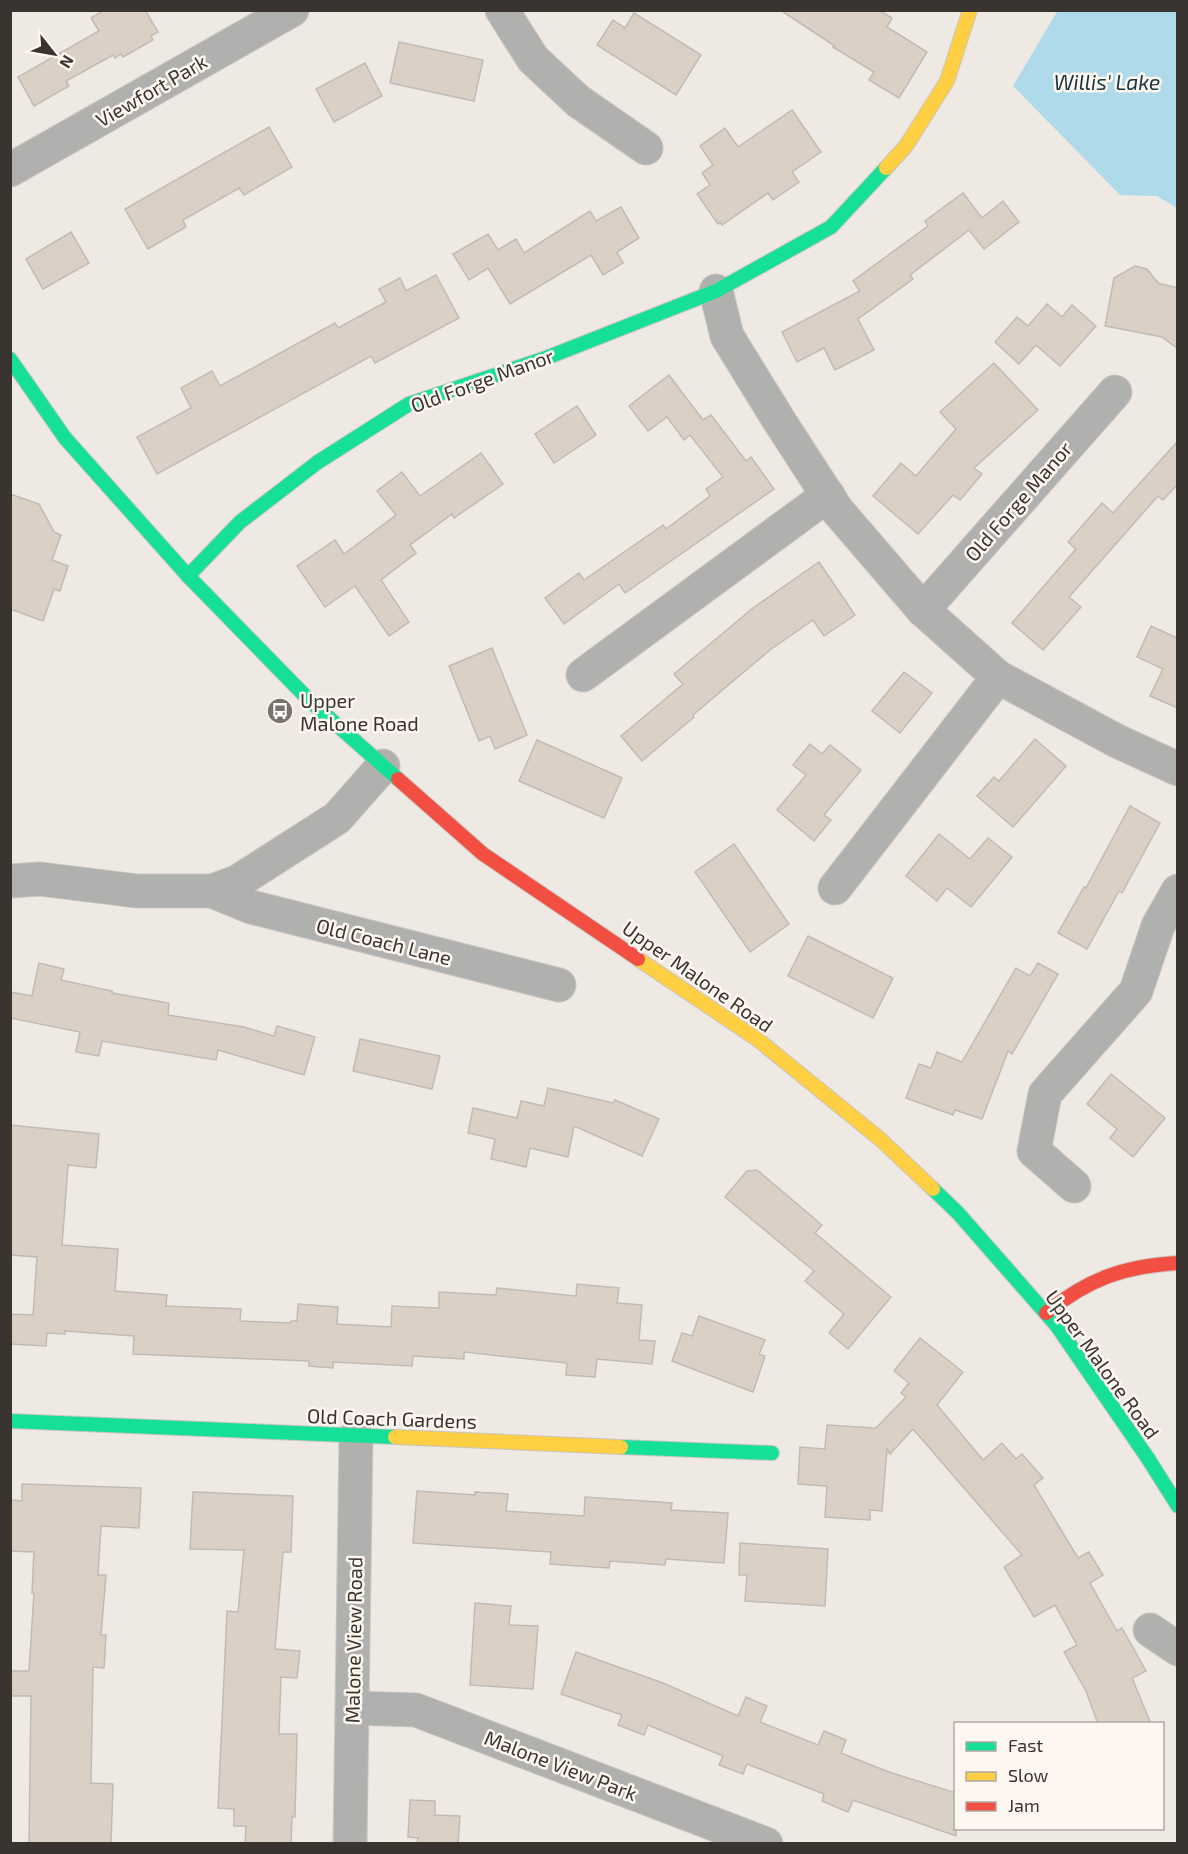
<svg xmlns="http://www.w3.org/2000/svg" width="1188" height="1854" font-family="'Exo 2',sans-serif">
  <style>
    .water { fill: #aedaea }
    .building { fill: #dbd0c5; stroke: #c0bbb6; stroke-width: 1.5 }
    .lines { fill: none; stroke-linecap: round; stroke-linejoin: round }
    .street-casing { stroke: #cac5c0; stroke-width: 35 }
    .fast-casing { stroke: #cac5c0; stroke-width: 16 }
    .slow-casing { stroke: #cac5c0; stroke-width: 16 }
    .jam-casing { stroke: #cac5c0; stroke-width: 16 }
    .street { stroke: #b0b0af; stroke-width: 33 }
    .fast { stroke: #16e098; stroke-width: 14 }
    .slow { stroke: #ffcf43; stroke-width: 14 }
    .jam { stroke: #f24e42; stroke-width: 14 }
    .labels { text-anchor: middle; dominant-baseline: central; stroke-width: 5; stroke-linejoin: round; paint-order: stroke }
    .street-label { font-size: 20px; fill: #393430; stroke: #fef7f0 }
    .poi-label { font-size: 20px; fill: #393430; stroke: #fef7f0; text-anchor: start }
    .water-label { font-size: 21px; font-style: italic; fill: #163541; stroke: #fef7f0 }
  </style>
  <rect width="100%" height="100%" fill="#efe9e3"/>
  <path class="water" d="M1058 10 1177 11V208L1157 196 1120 195 1013 86Z"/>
  <g class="building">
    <path d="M104 10H145L158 32 151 36 153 40 123 57 121 54 115 58 113 55 66 81 69 86 34 106 18 77 99 31 91 18Z"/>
    <path d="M780 10H879L892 18 887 27 927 52 899 98 869 80 874 72 833 47 835 46Z"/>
    <path d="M634 13 701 55 676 95 597 45 613 20 625 28Z"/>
    <path d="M399 42 483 60 474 101 390 83Z"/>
    <path d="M365 63 382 96 334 122 316 89Z"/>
    <path d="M792 110 821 152 792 172 799 182 773 200 768 193 722 225 720 222 718 224 697 194 710 185 702 173 713 165 700 146 725 128 738 147Z"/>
    <path d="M269 127 292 167 244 195 239 188 183 220 186 227 148 249 125 209Z"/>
    <path d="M963 193 982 218 1003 201 1019 222 984 249 969 230 910 275 913 279 858 319 874 350 835 370 824 348 797 362 782 332 860 291 853 281 928 226 925 221Z"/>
    <path d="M621 207 639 238 617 252 623 263 603 275 591 255 510 304 488 268 469 280 453 254 488 234 498 250 516 239 524 253 590 211 596 221Z"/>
    <path d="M71 232 89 263 43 289 26 259Z"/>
    <path d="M1135 266 1147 269 1158 283 1178 288V349L1162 337 1105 326 1114 278Z"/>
    <path d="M436 275 459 318 375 363 371 356 157 474 137 437 191 408 181 388 212 371 220 386 335 323 338 328 386 302 379 289 400 278 406 291Z"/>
    <path d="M1047 304 1062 317 1072 305 1096 326 1060 366 1036 345 1019 364 995 342 1017 317 1028 326Z"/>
    <path d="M994 363 1038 410 974 468 982 474 960 500 953 495 918 534 873 496 901 463 916 476 956 429 940 412Z"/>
    <path d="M669 375 703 420 711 415 746 461 751 457 774 489 625 593 619 584 564 624 545 598 579 573 584 580 663 525 666 529 710 496 706 489 723 477 690 435 684 440 667 417 648 431 629 406Z"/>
    <path d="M577 406 596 435 554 463 535 434Z"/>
    <path d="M1178 441V484L1163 500 1158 496 1069 597 1081 607 1043 650 1012 623 1076 549 1068 542 1102 503 1113 513Z"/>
    <path d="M481 453 503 484 454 518 452 514 410 545 416 553 381 580 409 622 389 636 355 586 325 607 297 566 335 540 344 554 396 515 377 491 402 472 420 496Z"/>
    <path d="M10 494 39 504 54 532 61 535 52 560 68 566 60 591 54 589 43 621 10 609Z"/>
    <path d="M819 562 855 615 824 636 813 620 770 650 693 715 694 717 642 761 621 736 683 684 674 674 753 608Z"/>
    <path d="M1151 626 1177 638 1178 636V708L1150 696 1163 669 1137 657Z"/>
    <path d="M492 648 527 735 495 749 490 736 479 741 449 666Z"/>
    <path d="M904 672 932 693 900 733 872 711Z"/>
    <path d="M1035 739 1066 766 1013 827 977 796 994 777 999 781Z"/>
    <path d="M537 740 622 778 604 818 519 781Z"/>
    <path d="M810 744 822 754 830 745 861 770 824 815 831 820 814 841 777 810 806 775 793 765Z"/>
    <path d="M1130 806 1160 823 1122 893 1119 891 1087 949 1058 933 1084 887 1086 888Z"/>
    <path d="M939 834 970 859 988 838 1012 857 971 907 947 888 937 901 906 876Z"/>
    <path d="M734 844 789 924 750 952 695 872Z"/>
    <path d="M808 936 893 978 873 1018 788 976Z"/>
    <path d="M39 963 64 969 61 980 112 991V993L169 1003 168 1015 244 1027 274 1036 277 1026 315 1037 304 1075 218 1050 216 1060 102 1041 99 1056 76 1052 80 1032 10 1018V992L32 996Z"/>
    <path d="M1038 963 1058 974 1012 1054 1008 1051 982 1119 955 1110 953 1115 906 1098 919 1064 931 1068 937 1052 962 1062 1016 968 1030 976Z"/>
    <path d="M360 1039 440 1056 432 1089 353 1071Z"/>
    <path d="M1111 1074 1165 1118 1133 1157 1110 1138 1117 1129 1087 1104Z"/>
    <path d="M548 1088 613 1103 615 1100 659 1119 642 1156 574 1126 568 1157 530 1148 526 1167 491 1159 495 1139 468 1133 473 1108 517 1118 521 1101 544 1106Z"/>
    <path d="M10 1125 99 1134 96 1168 68 1165 62 1245 118 1249 115 1291 167 1295 166 1306 241 1309 240 1321 290 1323 291 1321H297L298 1304 338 1307 337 1324 391 1327 392 1306 439 1308V1292L496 1295 497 1288 576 1296 577 1284 619 1288 617 1303 642 1305 639 1340 655 1341 652 1364 597 1359 595 1377 566 1375 567 1363 464 1352V1359L413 1356 412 1366 333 1362V1368L309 1366V1361L133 1354 134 1336 65 1331V1334L47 1333 46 1346 10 1344V1314L33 1315 37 1257 10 1255Z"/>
    <path d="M757 1170 822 1225 815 1233 891 1297 848 1349 829 1333 844 1314 805 1281 814 1271 725 1197 747 1171Z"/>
    <path d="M699 1316 765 1340 759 1354 765 1356 753 1392 672 1361 682 1333 692 1336Z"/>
    <path d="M920 1338 963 1372 937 1405 983 1460 1002 1443 1016 1459 1022 1454 1043 1478 1034 1485 1078 1558 1089 1552 1103 1575 1090 1583 1117 1631 1122 1628 1146 1671 1132 1678 1151 1724H1098L1086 1691 1064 1652 1077 1645 1055 1605 1034 1617 1004 1567 1022 1555 913 1429 890 1454 887 1449 882 1511 870 1510V1520L825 1517 827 1486 798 1484 800 1447 825 1449 827 1425 876 1428 906 1397 901 1393 909 1383 894 1371Z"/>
    <path d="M22 1484 141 1488 139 1528 101 1526 98 1575H106L101 1635H106L104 1668 93 1667 91 1783 113 1784 111 1844H29L31 1696H10L11 1671H29L34 1593H32L34 1552 10 1551V1500L22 1501Z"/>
    <path d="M417 1491 475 1495V1492L508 1494 506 1511 584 1516 585 1497 672 1503 671 1510 728 1513 724 1563 666 1559 665 1565 610 1561 609 1568 550 1564 551 1552 413 1543Z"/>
    <path d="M193 1492 293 1496 291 1552H283L275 1649 300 1651 297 1678 281 1677 279 1734H297L295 1817 292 1816 291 1844H245L246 1826H234V1809L218 1808 227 1611 238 1612 244 1550 190 1549Z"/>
    <path d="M740 1543 828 1549 825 1606 745 1601 747 1575H739Z"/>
    <path d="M475 1603 511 1606 509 1625 538 1626 533 1689 470 1685Z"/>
    <path d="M576 1652 663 1683 738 1716 746 1697 767 1706 760 1722 818 1745 824 1731 846 1740 841 1753 889 1772 956 1793V1836L853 1800 848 1812 822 1801 824 1794 747 1764 743 1774 719 1765 723 1756 648 1725 644 1735 618 1725 622 1715 561 1694Z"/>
    <path d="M410 1800 435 1801V1815L460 1816 458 1844H417L418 1838 408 1837Z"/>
  </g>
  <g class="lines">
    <g class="street-casing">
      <g id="street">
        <path d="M502 10 533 59 578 101 646 148"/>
        <path d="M10 170 292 10"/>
        <path d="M716 291 727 336 780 422 837 510 923 610 998 677 1117 741 1178 769"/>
        <path d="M923 610 1115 392"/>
        <path d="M583 675 828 495"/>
        <path d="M10 881 40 879 137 891H212L237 882 337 818 383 766"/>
        <path d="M835 888 998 677"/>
        <path d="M212 891 251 907 559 985"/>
        <path d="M1074 1186 1034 1151 1045 1094 1136 991 1158 926 1178 891"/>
        <path d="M1150 1630 1178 1649"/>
        <path d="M353 1708 416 1710 766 1844"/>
        <path d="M350 1844 356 1436"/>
      </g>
    </g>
    <g class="fast-casing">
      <g id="fast">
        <path d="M10 359 65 438 188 576 311 702 398 779"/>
        <path d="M188 576 240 522 318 462 409 404 546 358 716 291 831 227 886 168"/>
        <path d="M933 1189 958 1213 1057 1326 1147 1457 1178 1506"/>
        <path d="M10 1421 395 1437"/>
        <path d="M621 1447 772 1453"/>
      </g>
    </g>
    <g class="slow-casing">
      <g id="slow">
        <path d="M886 168 906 146 947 81 970 10"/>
        <path d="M638 959 757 1039 880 1139 933 1189"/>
        <path d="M395 1437 621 1447"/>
      </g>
    </g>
    <g class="jam-casing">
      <g id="jam">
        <path d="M398 779 483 854 638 959"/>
        <path d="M1046 1313C1088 1279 1124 1266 1178 1263"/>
      </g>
    </g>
    <use href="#street" class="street"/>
    <use href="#fast" class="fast"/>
    <use href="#slow" class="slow"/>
    <use href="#jam" class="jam"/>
  </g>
  <defs>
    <g id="bus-disc" transform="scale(1.35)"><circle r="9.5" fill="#79736f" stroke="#fef7f0"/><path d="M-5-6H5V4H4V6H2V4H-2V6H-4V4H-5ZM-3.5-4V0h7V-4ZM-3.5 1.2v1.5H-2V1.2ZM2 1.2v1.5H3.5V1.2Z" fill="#fff"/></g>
  </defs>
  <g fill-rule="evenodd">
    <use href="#bus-disc" x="280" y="711"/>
  </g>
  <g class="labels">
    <g class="street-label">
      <text transform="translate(151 90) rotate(-30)">Viewfort Park</text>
      <text transform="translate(482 380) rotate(-20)">Old Forge Manor</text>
      <text transform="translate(1018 501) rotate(-49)">Old Forge Manor</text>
      <text transform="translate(384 941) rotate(14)">Old Coach Lane</text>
      <text transform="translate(698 976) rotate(35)">Upper Malone Road</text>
      <text transform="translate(1103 1364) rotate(54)">Upper Malone Road</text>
      <text transform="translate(392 1418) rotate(2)">Old Coach Gardens</text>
      <text transform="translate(353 1640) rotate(-89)">Malone View Road</text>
      <text transform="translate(561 1765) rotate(21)">Malone View Park</text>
    </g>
    <g class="poi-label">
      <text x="300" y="700">Upper<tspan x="300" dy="23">Malone Road</tspan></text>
    </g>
    <g class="water-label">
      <text x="1107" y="81">Willis' Lake</text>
    </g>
  </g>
  <rect width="1188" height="1854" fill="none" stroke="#393430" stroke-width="24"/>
  <rect x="954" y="1722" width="210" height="108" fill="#fef7f0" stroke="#afa9a3" stroke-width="1.5"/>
  <rect x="966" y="1742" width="30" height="9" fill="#16e098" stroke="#afa9a3" stroke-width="1.5"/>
  <text x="1008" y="1752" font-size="18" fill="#393430">Fast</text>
  <rect x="966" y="1772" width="30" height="9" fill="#ffcf43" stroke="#afa9a3" stroke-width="1.5"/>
  <text x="1008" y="1782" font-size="18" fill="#393430">Slow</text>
  <rect x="966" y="1802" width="30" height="9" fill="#f24e42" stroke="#afa9a3" stroke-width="1.5"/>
  <text x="1008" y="1812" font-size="18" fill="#393430">Jam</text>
  <g transform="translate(54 54) rotate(121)" stroke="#fef7f0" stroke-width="4.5" paint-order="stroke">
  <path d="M0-4.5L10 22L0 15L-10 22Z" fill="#393430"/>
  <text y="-9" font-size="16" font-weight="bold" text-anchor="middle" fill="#393430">N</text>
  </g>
</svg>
